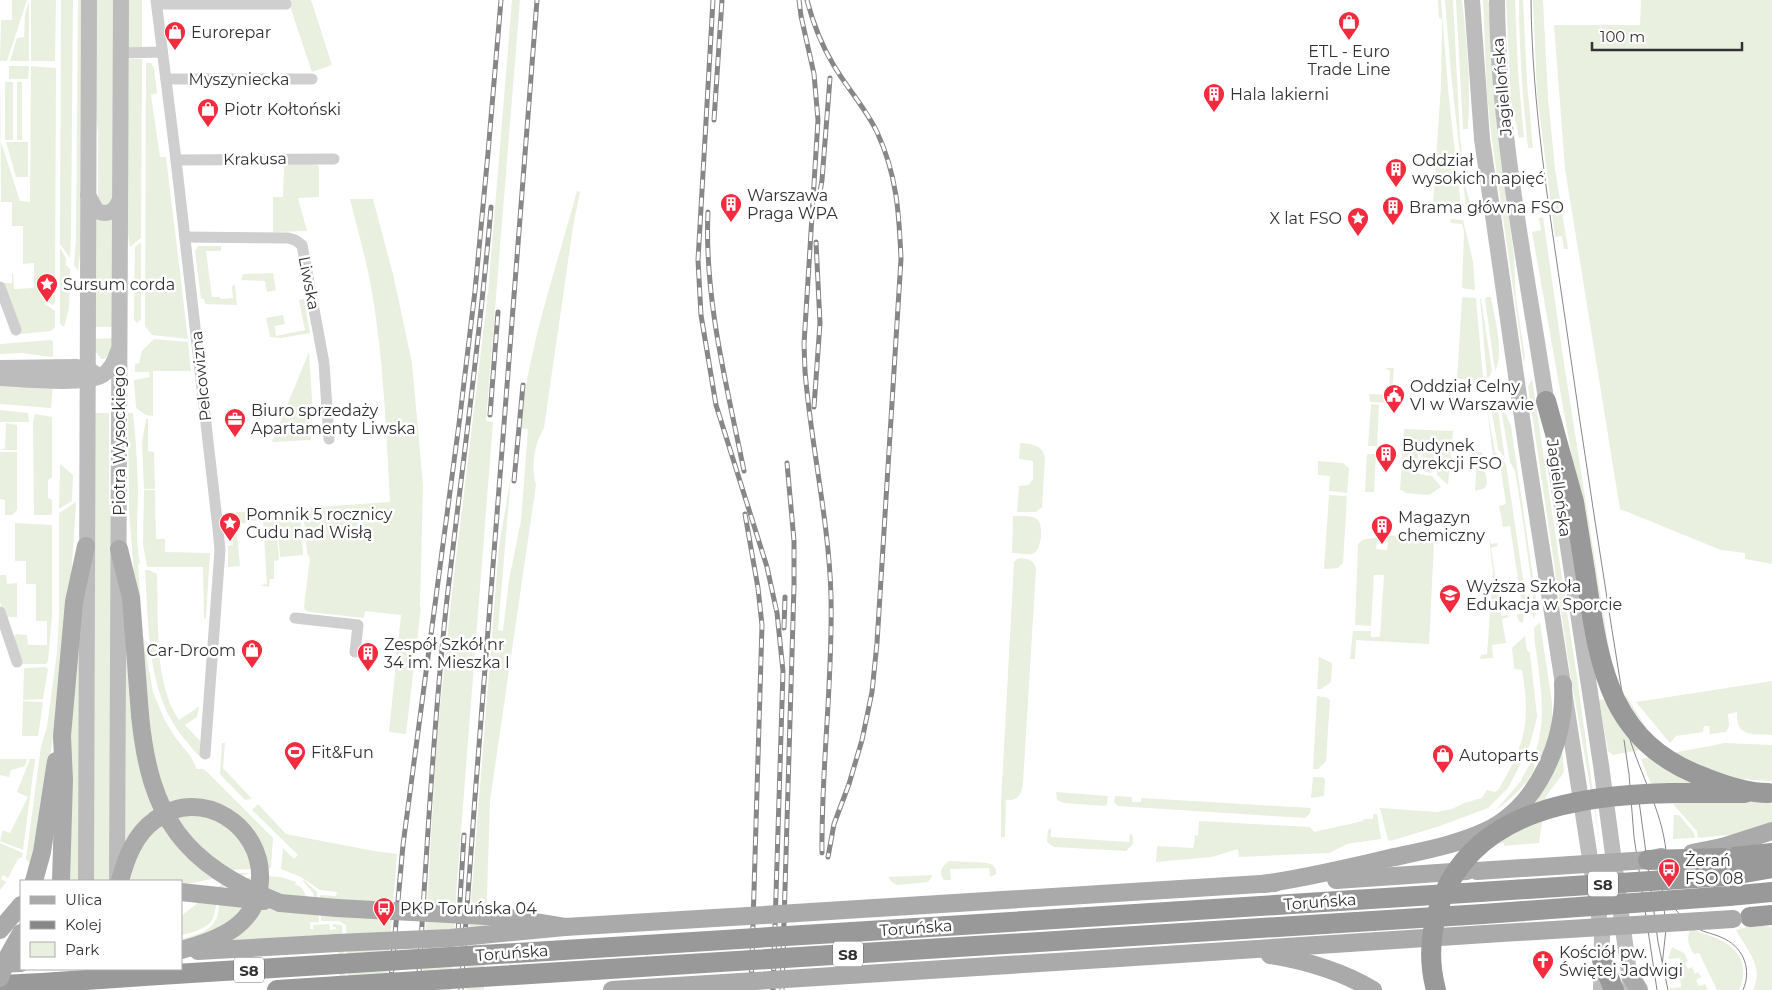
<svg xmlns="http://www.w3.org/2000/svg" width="1772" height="990" font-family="Montserrat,sans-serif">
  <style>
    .green { fill: #e9f0e0 }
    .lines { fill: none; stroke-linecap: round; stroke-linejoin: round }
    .street { stroke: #cfcfcf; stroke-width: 11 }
    .secondary { stroke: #bcbcbc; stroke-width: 16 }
    .primary { stroke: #aaa; stroke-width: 18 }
    .highway { stroke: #999; stroke-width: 20 }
    .tram { stroke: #878787; stroke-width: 1 }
    .rail-casing { stroke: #878787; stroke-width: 5 }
    .rail { stroke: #fff; stroke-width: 3; stroke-dasharray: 9; stroke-linecap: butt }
    .primary-bridge { stroke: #aaa; stroke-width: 18 }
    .highway-bridge { stroke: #999; stroke-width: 20 }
    .labels { text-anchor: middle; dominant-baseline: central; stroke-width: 5; stroke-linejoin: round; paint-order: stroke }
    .shield { fill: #fff; stroke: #707070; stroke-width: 1 }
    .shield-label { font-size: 15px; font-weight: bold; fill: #323232 }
    .poi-label { font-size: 16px; fill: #323232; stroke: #fff; text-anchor: start }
    .street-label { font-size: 16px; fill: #323232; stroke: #fff }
  </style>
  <rect width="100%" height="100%" fill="#fff"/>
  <g class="green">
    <path d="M12 0H27L7 61H0L1 20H12Z"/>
    <path d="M31 0H56L55 61H31Z"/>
    <path d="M61 0H73L71 234 70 258 60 244Z"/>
    <path d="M78 0H84L82 238 78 271 74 265 76 238Z"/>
    <path d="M95 0H115L114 201 107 209 98 201V133L95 99Z"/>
    <path d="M126 0H142V49L128 48Z"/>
    <path d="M288 0H311L332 65 312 72Z"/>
    <path d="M512 0H520L486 421 493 422 457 882 451 990H422L437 736 452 592 488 293Z"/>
    <path d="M1438 0H1441L1449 99 1461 207 1433 205 1441 85 1442 26V19L1439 18Z"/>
    <path d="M1445 0H1453L1460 136 1466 188 1471 207 1466 208 1451 74Z"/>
    <path d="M1456 0H1462C1467 43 1471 86 1468 129H1463Z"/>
    <path d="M1483 0H1488L1489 3 1497 129 1514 256 1516 299 1525 357 1524 364 1492 141 1487 95Z"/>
    <path d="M1506 0H1515L1518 72 1524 137 1519 138 1511 100Z"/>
    <path d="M1519 0H1523L1527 82 1533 148H1528C1523 99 1519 50 1519 0Z"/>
    <path d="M1533 0H1543L1548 97 1555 169 1568 249H1564L1562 236 1555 237 1537 94Z"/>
    <path d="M1641 0H1772V564L1745 559V553L1721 550 1620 509 1565 169 1554 25H1640Z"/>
    <path d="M29 1V61H10L17 38 24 37 25 14Z"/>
    <path d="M130 59H142L141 238 130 247 126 220 129 60Z"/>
    <path d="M146 63H151L154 68 157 93 151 95 160 157H166L188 339 152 335 145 326Z"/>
    <path d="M0 66 1 142 20 201 30 202 31 66 56 68 55 303 52 305 47 301 45 304 55 311V327L51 331 21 334 2 283H12V273H13L14 289 34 288V263L23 264V226H12V202H1Z"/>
    <path d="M9 66H29L28 79H9Z"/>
    <rect x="5" y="82" width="8" height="58"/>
    <rect x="17" y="82" width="5" height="58"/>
    <path d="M6 142H28V177H16Z"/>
    <path d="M312 164 319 166V197L298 198 307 231 273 232V197H283L284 165Z"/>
    <path d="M577 191 580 192 573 227 544 428C534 444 531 467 536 485L490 801 484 990H466L471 901 499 546 511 476 498 630 503 631 509 580 521 520 528 429 520 428C528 348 556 269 577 191Z"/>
    <path d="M350 199H373L393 274 412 363 423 485 420 607H421L406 734 389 732 401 615 365 611 364 618 309 612 305 610 304 606 310 558 307 553 303 508 390 502C386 431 384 359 371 287 366 258 357 228 350 199Z"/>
    <path d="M94 212 114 217V327H93Z"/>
    <path d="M1543 217 1563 357 1613 675 1607 655 1532 232 1541 230 1539 218Z"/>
    <path d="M1451 219 1463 220 1473 261 1475 290 1462 288 1464 232 1462 224 1450 223Z"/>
    <path d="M141 242V319L137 323 134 320 135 247Z"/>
    <path d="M198 246H221V251H206L212 297H220L221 299 233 298 232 286 235 285 237 305 205 304 204 299H201L195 251Z"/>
    <path d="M60 248 66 258V265L70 269 69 309 64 327 60 324Z"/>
    <path d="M273 273 276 290 267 292 265 281 241 280 243 274Z"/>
    <path d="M1463 297 1476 298 1483 379 1480 380 1457 379 1462 299Z"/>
    <path d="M1487 297H1491C1494 316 1505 354 1495 371L1485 299Z"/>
    <path d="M1480 298 1481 299 1492 370 1490 376 1487 378Z"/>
    <path d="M304 299 310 333 281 338 270 337 266 318 283 315 285 324 275 326 276 336 305 330 299 300Z"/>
    <path d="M114 338 108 356 104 359H101L95 351 93 339Z"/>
    <path d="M154 339 188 342 191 371H153V416L146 415 136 408 134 380 150 377 149 372H135V364L139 363 142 351Z"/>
    <path d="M51 340 53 342V356L51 357 22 353 0 354V344Z"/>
    <path d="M309 352 312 399 311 440 272 442Z"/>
    <path d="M1385 368H1394L1391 403 1370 402 1369 394 1389 395 1390 371Z"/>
    <path d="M1532 379 1577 677 1600 843 1570 672 1528 387Z"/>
    <path d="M0 383 53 386 51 408 0 404Z"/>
    <path d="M1371 404 1379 405 1377 446H1368Z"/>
    <path d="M1491 406 1498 411 1505 458 1498 449Z"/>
    <path d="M1487 408 1495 452 1506 464 1526 599 1523 623C1519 622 1517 619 1517 614L1523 613 1510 526 1503 527 1499 506 1506 504 1499 457 1495 458 1493 456Z"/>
    <path d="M1501 409 1507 416 1511 426 1537 604V612L1533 619V593L1522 515 1515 471 1510 462Z"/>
    <path d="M0 410 28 413 29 422H0Z"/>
    <path d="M93 413H109V501L112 526V881H91Z"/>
    <path d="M128 413H133C136 439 137 464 138 490 138 515 135 539 140 563L138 564 143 635 153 692 164 719 175 737 191 757 197 769H203L207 772 273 838 271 868 266 869 247 828 169 807 157 776 145 709 129 512Z"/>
    <path d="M35 414 52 417V477L48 480V498L52 500V514L50 515H34L33 422Z"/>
    <path d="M146 419H148V451L154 452 155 489H144L142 442Z"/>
    <path d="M6 423 17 425V450H0L5 449Z"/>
    <path d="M1404 429 1453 431 1448 485 1437 475C1438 458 1444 444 1421 442L1420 444 1419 441 1412 440 1411 446 1419 447 1417 465 1419 474 1432 476 1441 487 1429 495 1405 493 1404 491 1400 490Z"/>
    <path d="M1020 443C1032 444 1041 444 1045 457L1042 507 1036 512H1017L1019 486 1029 485 1033 479V461L1019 459Z"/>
    <path d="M1425 446C1437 448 1434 461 1434 471L1430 473 1421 470 1422 449Z"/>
    <path d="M0 452H17V510L12 515H5V500L0 499Z"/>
    <path d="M1477 452H1482L1487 483 1485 488 1475 491Z"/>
    <path d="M1367 454H1376L1374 492H1365Z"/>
    <path d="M1318 461 1343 463 1349 468 1347 493 1329 491 1330 476 1318 475Z"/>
    <path d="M60 464 73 475 72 501 59 509Z"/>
    <path d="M144 490H155L156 539H165V552L210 553 206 618 204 619 203 567H147L143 544Z"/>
    <path d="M1329 495 1347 496 1343 563 1338 568 1324 569Z"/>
    <path d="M76 502C72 578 65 654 54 729 47 780 40 831 26 881H24L30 866 29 862 26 859 41 746 47 727 57 652 59 616V513Z"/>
    <path d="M275 510 279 560 274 561V579H270L269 587 259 585 267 584 263 520 246 521V523L236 524 240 566 228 567V546L233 545 232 539H227L225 513Z"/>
    <path d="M300 513 303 555 280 557 277 515Z"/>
    <path d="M1013 516C1020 516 1031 515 1037 519 1044 524 1042 552 1032 554 1026 555 1018 553 1012 553Z"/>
    <path d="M15 523 52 525V615L48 661 46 664H22L13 638 16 634 27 635 28 645H47V621H36V584H26V561H15Z"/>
    <path d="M1381 535 1428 538 1434 542 1429 644 1356 640 1355 659H1350L1353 631H1371V637H1380L1384 575H1374L1371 626 1355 625 1358 544 1362 540 1379 537V541H1377L1376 549 1387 550 1388 542 1381 541Z"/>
    <path d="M1489 538 1491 544 1497 543 1498 546 1491 548 1500 606 1507 605V609H1501V616L1507 615 1509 617 1502 619 1506 643 1492 645 1493 658 1480 659 1481 655 1487 654 1493 572Z"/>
    <path d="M1021 558C1029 559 1035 561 1036 569L1023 783C1022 794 1018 801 1006 800L1005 837H1001V803L1014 562 1017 559Z"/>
    <path d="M145 570H149L157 574C159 619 153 682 179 720L197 708V707H199L197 717 185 725 201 742 200 756C195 753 191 747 187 742 146 696 149 628 145 570Z"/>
    <path d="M0 575H6L7 584 17 583V617H8L4 615 0 602Z"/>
    <path d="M124 597 156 812 125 849Z"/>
    <path d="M79 603 80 881H66L69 770Z"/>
    <path d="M1540 622 1552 703V724L1537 774 1525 789 1540 764 1538 758 1534 755C1548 721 1540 685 1536 649L1535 646 1534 628Z"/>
    <path d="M1525 636 1527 650 1530 653 1537 716 1535 726 1528 750 1508 788 1488 808 1437 827 1390 841 1388 840 1380 808 1437 812 1452 809 1464 803 1482 798 1487 790 1495 792 1498 790C1525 746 1531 722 1522 670L1515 669 1514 666 1512 648Z"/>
    <path d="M1319 657 1332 663 1331 682 1321 689H1317Z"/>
    <path d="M45 667 48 669 43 699 23 700 24 669 25 668Z"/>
    <path d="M1772 681V735C1761 734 1742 737 1738 724 1737 721 1737 716 1737 712L1728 714 1729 726 1726 732 1710 734 1709 726H1704L1703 732 1676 736 1670 743 1636 702Z"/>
    <path d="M1317 696 1325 697 1330 700 1326 761 1318 769H1313Z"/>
    <path d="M1626 696 1653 738 1639 750 1613 755 1608 751 1599 700Z"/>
    <path d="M23 701 41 702 43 703 38 736H22Z"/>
    <path d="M222 743H225L223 768 252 799 245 800 220 774Z"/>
    <path d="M1725 743 1772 745V781L1725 778 1772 799V825L1737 834 1698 838 1697 831 1673 804H1659L1641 759Z"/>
    <path d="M1562 747 1564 771 1562 775 1546 796 1539 843 1504 846V843L1498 844Z"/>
    <path d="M0 759H27L25 766 11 770 9 777 0 775Z"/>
    <path d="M30 759H35L23 850 0 841 3 830 10 833 28 797 17 792Z"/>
    <path d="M1532 760C1544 772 1506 803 1496 810L1520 782Z"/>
    <path d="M1313 777H1323L1325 780 1324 796 1311 798Z"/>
    <path d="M1056 792 1108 796 1107 804 1105 806 1064 803 1057 800Z"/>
    <path d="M1115 796 1132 797V802H1141V798L1311 808 1310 813 1305 818 1118 806 1114 802Z"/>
    <path d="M258 804 286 834 374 851 397 854 386 990H349L346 925 339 921H321L320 895 336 896 337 892 320 890 301 877 281 869 283 848 294 859 298 855 252 810Z"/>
    <path d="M198 813 238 832 253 869 232 870 217 878 181 885V881H128L133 856 158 823Z"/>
    <path d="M1373 814H1377L1381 839 1347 844 1329 853 1239 857 1238 849 1212 857 1156 862 1157 846 1193 848 1195 838 1194 835 1198 836 1199 821 1310 827 1314 832 1363 821 1364 819H1373Z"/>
    <path d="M1674 815H1679L1694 833 1695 838 1673 839Z"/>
    <path d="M1051 828V837L1129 842 1130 833 1133 836V844L1126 851 1054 847 1047 842 1048 830Z"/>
    <path d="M0 843 23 853 22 857 18 859 8 878 3 875 1 879 6 882 0 890Z"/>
    <path d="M949 861 987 863 993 865 996 870V874L990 877 989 868 950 869 951 880H944C938 873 942 866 949 861Z"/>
    <path d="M236 873H250C233 878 218 885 216 905 215 911 214 918 210 923 203 930 190 933 181 935V916Z"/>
    <path d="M933 875 928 882 897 885 893 883 888 877Z"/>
    <path d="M266 876 281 877 296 882 295 884 302 888 307 898 314 899 313 893 303 881 304 880 317 892 319 922H310V929H313V925L329 924 330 930 336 929V927H333L332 924 342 925 346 990H340L337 934 259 939 222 943Z"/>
    <path d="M255 877 249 901 224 930 181 941V939C192 936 206 933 213 924 219 917 218 910 220 902 223 884 239 878 255 877Z"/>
    <path d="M1754 925 1772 927V990H1753C1765 967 1746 949 1736 930Z"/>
    <path d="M1691 928C1702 934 1714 936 1724 942 1743 952 1748 972 1739 990H1717L1699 953 1694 954C1688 945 1686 938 1691 928Z"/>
    <path d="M1672 947 1684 953 1688 961 1685 963 1688 969 1692 967 1695 974 1698 972 1701 977 1696 980 1699 986 1705 984 1708 990H1671L1669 988 1681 987 1679 966 1681 965 1680 958 1668 959Z"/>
  </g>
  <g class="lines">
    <g class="street">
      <path d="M156 0 176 160 218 529 220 550 205 754"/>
      <path d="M157 4H286"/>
      <path d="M121 53 162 52"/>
      <path d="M166 79H312"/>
      <path d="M176 160 334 159"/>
      <path d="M185 237 288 238 295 240 302 245 324 363 329 439"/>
      <path d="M0 287 16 330"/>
      <path d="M0 612 17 662"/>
      <path d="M295 618 358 625 355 652"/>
    </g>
    <g class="secondary">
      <path d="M1472 0 1482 139 1527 452 1602 936 1601 990"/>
      <path d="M1497 0C1498 137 1528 277 1548 412"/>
      <path d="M88 195 96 210C107 217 116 211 120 199"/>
      <path d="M0 368 77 367 88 369 97 375"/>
      <path d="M0 378C21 379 84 385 101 376 110 371 115 361 118 351"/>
      <path d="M1555 461 1601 765 1631 988"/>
      <path d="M86 881 89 0"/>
      <path d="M117 881 121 0"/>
    </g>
    <g class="primary">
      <path d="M119 549 131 598 140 715"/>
      <path d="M1722 847 1772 831"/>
      <path d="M1336 880 1467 871"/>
      <path d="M34 881 42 852 56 761"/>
      <path d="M61 881 64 780 62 736 74 602 86 546"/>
      <path d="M120 881C126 858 135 834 155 820 201 785 263 826 260 880 258 925 219 940 181 950"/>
      <path d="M1263 884C1306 878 1348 868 1390 858 1422 851 1456 845 1486 831 1539 805 1566 740 1563 684"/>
      <path d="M1180 889 1275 883"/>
      <path d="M280 903 337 908"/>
      <path d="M486 916 510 918 565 927 748 916"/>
      <path d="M0 930 21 905"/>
      <path d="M198 951 337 943"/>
      <path d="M1270 955C1307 961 1341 971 1373 990"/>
      <path d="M1119 958 1486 934"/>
      <path d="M0 964 21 963"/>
      <path d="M1630 975 1639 990"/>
    </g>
    <g class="highway">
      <path d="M1546 401 1574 502 1585 571"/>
      <path d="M1670 793H1745"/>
      <path d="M1724 858 1772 853"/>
      <path d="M1727 876 1772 868"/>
      <path d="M1729 896 1772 892"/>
      <path d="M1750 917 1772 915"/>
      <path d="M1356 922 1483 914"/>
      <path d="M852 932 1480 892"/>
      <path d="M1602 960 1614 990"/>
      <path d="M159 975 338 964"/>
      <path d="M0 985 42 983"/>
      <path d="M277 990 339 986"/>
    </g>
    <g class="tram">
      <path d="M1531 0C1532 105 1549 208 1564 311 1584 453 1606 594 1629 736 1640 774 1662 811 1666 851 1668 868 1665 892 1674 907 1679 915 1688 923 1696 928 1705 933 1716 934 1725 939 1744 949 1752 970 1743 990"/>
      <path d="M1624 740 1629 774 1634 837 1657 990"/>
      <path d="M1637 786 1658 942 1668 990"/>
      <path d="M1662 966 1666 929 1662 887"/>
    </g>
    <g class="rail-casing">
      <g id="rail">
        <path d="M713 0 698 260 701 315 716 405 767 567 777 613 783 671 773 990"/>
        <path d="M799 0 801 16 814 74 818 120 804 344 805 371C811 446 829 521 831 596 833 682 821 768 822 853"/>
        <path d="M807 0C813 23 821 44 833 64 846 87 865 107 877 132 897 175 899 213 901 259L877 643 872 692 862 740 849 784 834 824 828 857"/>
        <path d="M714 120 722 0"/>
        <path d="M820 192 822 180 830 78"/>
        <path d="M708 212C704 299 727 386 744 471"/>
        <path d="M814 407 820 323 816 242"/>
        <path d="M490 415 498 312"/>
        <path d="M514 481 523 385"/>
        <path d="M745 514 758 588 762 625 751 990"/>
        <path d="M784 628 785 597"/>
        <path d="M458 933 464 835"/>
        <path d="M390 990 403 845 459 424 475 291 488 153 501 0"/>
        <path d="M418 990C426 862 433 735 446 608 461 474 480 341 491 207"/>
        <path d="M461 990 475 797 537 0"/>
        <path d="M782 990 794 586V541L787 463"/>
      </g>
    </g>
    <use href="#rail" class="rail"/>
    <g class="primary-bridge">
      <path d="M140 715C150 818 183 864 280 903"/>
      <path d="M1692 853 1722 847"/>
      <path d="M1477 871 1648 860 1661 857"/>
      <path d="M181 892 264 901"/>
      <path d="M337 908 486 916"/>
      <path d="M748 916 1180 889"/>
      <path d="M1486 934 1733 919"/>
      <path d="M337 943 450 938 565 927"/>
      <path d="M0 978 7 958 21 933"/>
      <path d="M612 990 1119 958"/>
    </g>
    <g class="highway-bridge">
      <path d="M1585 571C1599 662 1606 742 1706 778 1726 786 1747 793 1768 793"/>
      <path d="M1648 860 1724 858"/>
      <path d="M1480 892 1727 876"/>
      <path d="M1483 914 1729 896"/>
      <path d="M338 964 852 932"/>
      <path d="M42 983 159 975"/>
      <path d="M339 986 1356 922"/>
      <path d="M1436 990C1428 960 1430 930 1441 901 1476 808 1584 795 1670 793"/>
    </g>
  </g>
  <defs>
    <g id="shop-pin" transform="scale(1.125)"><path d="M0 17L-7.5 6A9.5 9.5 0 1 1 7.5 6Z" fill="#f32b3e" stroke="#fff"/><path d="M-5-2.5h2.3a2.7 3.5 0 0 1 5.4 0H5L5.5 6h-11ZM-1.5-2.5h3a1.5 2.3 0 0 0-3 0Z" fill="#fff"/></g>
    <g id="building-pin" transform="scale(1.125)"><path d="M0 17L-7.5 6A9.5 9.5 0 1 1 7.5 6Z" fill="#f32b3e" stroke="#fff"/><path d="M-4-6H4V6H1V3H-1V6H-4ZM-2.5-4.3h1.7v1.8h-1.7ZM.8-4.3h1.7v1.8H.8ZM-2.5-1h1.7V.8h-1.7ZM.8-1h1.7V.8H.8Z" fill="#fff"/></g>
    <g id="sight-pin" transform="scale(1.125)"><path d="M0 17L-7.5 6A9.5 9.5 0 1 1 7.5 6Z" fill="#f32b3e" stroke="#fff"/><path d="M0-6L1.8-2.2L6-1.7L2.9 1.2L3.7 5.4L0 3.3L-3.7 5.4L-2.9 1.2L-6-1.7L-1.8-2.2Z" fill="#fff"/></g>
    <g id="civic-pin" transform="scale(1.125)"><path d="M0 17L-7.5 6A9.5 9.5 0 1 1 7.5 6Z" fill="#f32b3e" stroke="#fff"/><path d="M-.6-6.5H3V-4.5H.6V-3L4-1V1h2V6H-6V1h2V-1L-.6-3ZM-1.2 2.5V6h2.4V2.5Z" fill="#fff"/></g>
    <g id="office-pin" transform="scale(1.125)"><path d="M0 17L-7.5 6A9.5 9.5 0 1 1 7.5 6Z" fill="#f32b3e" stroke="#fff"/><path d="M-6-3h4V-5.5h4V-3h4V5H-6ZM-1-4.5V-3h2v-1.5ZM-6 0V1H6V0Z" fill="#fff"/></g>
    <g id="university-pin" transform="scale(1.125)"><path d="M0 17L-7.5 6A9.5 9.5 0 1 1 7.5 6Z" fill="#f32b3e" stroke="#fff"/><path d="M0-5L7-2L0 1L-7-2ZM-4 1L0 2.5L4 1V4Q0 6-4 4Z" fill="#fff"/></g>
    <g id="stadium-pin" transform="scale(1.125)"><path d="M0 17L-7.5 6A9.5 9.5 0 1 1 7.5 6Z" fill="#f32b3e" stroke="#fff"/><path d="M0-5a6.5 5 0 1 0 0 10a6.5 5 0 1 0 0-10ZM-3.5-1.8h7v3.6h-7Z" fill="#fff"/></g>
    <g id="bus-pin" transform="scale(1.125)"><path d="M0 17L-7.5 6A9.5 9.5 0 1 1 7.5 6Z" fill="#f32b3e" stroke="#fff"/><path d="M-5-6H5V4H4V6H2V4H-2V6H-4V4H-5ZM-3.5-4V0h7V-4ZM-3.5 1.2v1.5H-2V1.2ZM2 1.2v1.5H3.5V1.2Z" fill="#fff"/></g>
    <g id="church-pin" transform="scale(1.125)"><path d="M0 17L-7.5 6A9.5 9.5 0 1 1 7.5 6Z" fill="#f32b3e" stroke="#fff"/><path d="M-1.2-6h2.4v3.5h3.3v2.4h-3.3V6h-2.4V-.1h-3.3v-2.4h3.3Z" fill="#fff"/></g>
  </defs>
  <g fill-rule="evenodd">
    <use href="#shop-pin" x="1349" y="22"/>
    <use href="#shop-pin" x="175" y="32"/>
    <use href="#building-pin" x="1214" y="94"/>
    <use href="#shop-pin" x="208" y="109"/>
    <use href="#building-pin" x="1396" y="169"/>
    <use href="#building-pin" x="731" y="204"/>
    <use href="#building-pin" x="1393" y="207"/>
    <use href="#sight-pin" x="1358" y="218"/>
    <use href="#sight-pin" x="47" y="284"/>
    <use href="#civic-pin" x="1394" y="395"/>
    <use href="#office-pin" x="235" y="419"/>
    <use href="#building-pin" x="1386" y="454"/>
    <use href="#sight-pin" x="230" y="523"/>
    <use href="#building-pin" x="1382" y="526"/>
    <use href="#university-pin" x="1450" y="595"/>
    <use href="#shop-pin" x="252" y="650"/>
    <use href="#building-pin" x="368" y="653"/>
    <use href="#stadium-pin" x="295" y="752"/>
    <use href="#shop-pin" x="1443" y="755"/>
    <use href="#bus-pin" x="1669" y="869"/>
    <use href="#bus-pin" x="384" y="908"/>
    <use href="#church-pin" x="1543" y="961"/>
  </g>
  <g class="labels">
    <g class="shield">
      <rect x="1588" y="871.5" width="30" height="25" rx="4"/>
      <rect x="833" y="941.5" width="30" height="25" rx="4"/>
      <rect x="234" y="957.5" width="30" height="25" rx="4"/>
    </g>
    <g class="shield-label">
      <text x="1603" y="884">S8</text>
      <text x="848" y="954">S8</text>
      <text x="249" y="970">S8</text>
    </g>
    <g class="poi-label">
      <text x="191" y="32">Eurorepar</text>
      <text x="1349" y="51" text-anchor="middle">ETL - Euro<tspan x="1349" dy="18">Trade Line</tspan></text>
      <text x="1230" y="94">Hala lakierni</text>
      <text x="224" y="109">Piotr Kołtoński</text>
      <text x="1412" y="160">Oddział<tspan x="1412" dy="18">wysokich napięć</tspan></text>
      <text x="747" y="195">Warszawa<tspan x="747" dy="18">Praga WPA</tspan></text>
      <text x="1409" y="207">Brama główna FSO</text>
      <text x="1342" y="218" text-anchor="end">X lat FSO</text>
      <text x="63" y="284">Sursum corda</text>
      <text x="1410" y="386">Oddział Celny<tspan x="1410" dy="18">VI w Warszawie</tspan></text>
      <text x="251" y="410">Biuro sprzedaży<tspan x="251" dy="18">Apartamenty Liwska</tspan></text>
      <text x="1402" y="445">Budynek<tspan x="1402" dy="18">dyrekcji FSO</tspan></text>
      <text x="246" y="514">Pomnik 5 rocznicy<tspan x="246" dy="18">Cudu nad Wisłą</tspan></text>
      <text x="1398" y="517">Magazyn<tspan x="1398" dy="18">chemiczny</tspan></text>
      <text x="1466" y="586">Wyższa Szkoła<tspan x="1466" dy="18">Edukacja w Sporcie</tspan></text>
      <text x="384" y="644">Zespół Szkół nr<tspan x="384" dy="18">34 im. Mieszka I</tspan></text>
      <text x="236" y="650" text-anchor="end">Car-Droom</text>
      <text x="311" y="752">Fit&amp;Fun</text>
      <text x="1459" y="755">Autoparts</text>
      <text x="1685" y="860">Żerań<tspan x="1685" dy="18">FSO 08</tspan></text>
      <text x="400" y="908">PKP Toruńska 04</text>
      <text x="1559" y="952">Kościół pw.<tspan x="1559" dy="18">Świętej Jadwigi</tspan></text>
    </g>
    <g class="street-label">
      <text x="239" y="79">Myszyniecka</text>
      <text transform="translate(1502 87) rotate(-95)">Jagiellońska</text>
      <text transform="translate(255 159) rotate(-1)">Krakusa</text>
      <text transform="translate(309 283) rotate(79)">Liwska</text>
      <text transform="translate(201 376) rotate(-96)">Pelcowizna</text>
      <text transform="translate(119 441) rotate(-90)">Piotra Wysockiego</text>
      <text transform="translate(1559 488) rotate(82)">Jagiellońska</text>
      <text transform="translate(1320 902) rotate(-4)">Toruńska</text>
      <text transform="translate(916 928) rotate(-4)">Toruńska</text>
      <text transform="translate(512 953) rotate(-4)">Toruńska</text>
    </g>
  </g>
  <rect x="20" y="880" width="162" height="90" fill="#ffffff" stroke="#adadad"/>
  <rect x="30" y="896" width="25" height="8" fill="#aaaaaa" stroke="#adadad"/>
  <text x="65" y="905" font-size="15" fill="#323232">Ulica</text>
  <rect x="30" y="921" width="25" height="8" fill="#878787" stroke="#adadad"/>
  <text x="65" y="930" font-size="15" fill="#323232">Kolej</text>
  <rect x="30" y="942" width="25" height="15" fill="#e9f0e0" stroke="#adadad"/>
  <text x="65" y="955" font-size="15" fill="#323232">Park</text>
  <path d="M1592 42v8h150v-8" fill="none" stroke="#323232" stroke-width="2.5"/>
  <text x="1600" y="42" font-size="15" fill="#323232" stroke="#ffffff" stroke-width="4" paint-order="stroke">100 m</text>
</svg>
